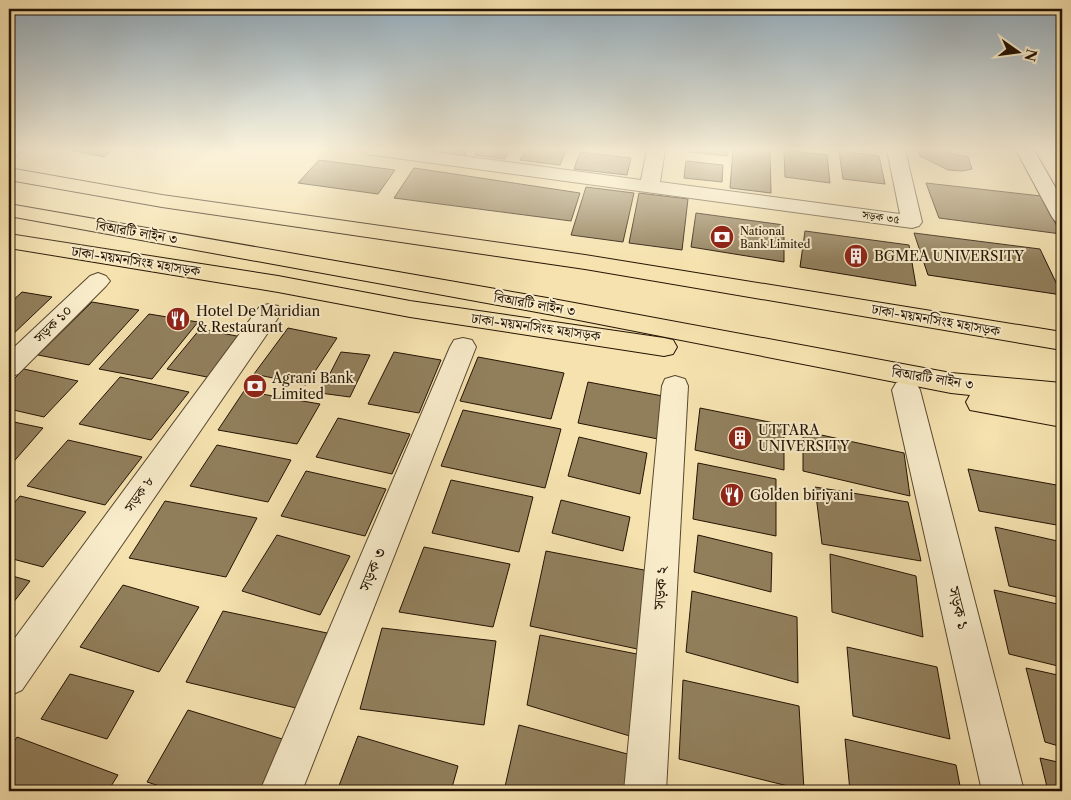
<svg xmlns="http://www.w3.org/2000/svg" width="1071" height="800" font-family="'Libre Caslon Text','Noto Serif Bengali',serif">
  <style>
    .building { fill: #917f5c; stroke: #241303 }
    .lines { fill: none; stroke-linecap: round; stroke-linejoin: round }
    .street-casing { stroke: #58472e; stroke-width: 2 }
    .secondary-casing { stroke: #241303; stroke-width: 2 }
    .highway-casing { stroke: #241303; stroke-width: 2 }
    .street { fill: #f8eccb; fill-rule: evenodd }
    .secondary { fill: #f8eccb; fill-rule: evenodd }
    .highway { fill: #f5e2af; fill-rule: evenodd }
    .labels { text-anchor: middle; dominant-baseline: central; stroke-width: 4; stroke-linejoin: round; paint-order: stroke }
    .far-street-label { font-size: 11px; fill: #241303; stroke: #f8eccb }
    .far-poi-label { font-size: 11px; fill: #241303; stroke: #f8eccb; text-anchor: start }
    .street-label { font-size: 14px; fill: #241303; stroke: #f8eccb }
    .poi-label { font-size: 14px; fill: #241303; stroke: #f8eccb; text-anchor: start }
    .near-street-label { font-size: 16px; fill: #241303; stroke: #f8eccb }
  </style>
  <rect width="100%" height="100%" fill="#f5e2af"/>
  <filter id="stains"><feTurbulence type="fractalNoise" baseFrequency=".004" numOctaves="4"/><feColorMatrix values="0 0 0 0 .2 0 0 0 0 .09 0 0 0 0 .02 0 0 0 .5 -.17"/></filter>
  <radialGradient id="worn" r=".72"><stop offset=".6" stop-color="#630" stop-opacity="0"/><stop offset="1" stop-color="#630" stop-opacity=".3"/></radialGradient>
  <g class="building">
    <path d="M69 150H112L104 157Z"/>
    <path d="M442 150H467L464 157 440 153Z"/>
    <path d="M477 150H509L505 159 475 155Z"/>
    <path d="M525 150H566L560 165 520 160Z"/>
    <path d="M690 150H727V156L689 152Z"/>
    <path d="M733 150H770L771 193 730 188Z"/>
    <path d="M784 150 827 155 830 183 785 177Z"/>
    <path d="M918 150H950L952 154 968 157 972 169 962 171 948 170 920 156Z"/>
    <path d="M839 151 879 156 885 184 843 179Z"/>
    <path d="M580 152 631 158 627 175 574 169Z"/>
    <path d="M319 160 395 170 378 194 298 183Z"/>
    <path d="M686 161 723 165 722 182 684 178Z"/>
    <path d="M414 168 580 193 571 221 394 198Z"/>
    <path d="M926 183 1041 196 1061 234 939 218Z"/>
    <path d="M586 187 634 193 623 242 571 235Z"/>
    <path d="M639 193 688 199 682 250 629 243Z"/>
    <path d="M696 213 784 225V262L691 247Z"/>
    <path d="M805 231 909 245 916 286 800 267Z"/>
    <path d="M914 233 1040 249 1062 295 928 275Z"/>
    <path d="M22 292 52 297 9 338V304Z"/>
    <path d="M92 302 139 310 89 365 38 355Z"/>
    <path d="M149 314 198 322 152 379 99 369Z"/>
    <path d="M288 328 337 338 306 385 254 374Z"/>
    <path d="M200 329 242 337 212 378 167 369Z"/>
    <path d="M341 352 370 355 350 397 320 393Z"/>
    <path d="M394 352 441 360 419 413 368 404Z"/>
    <path d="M478 357 564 373 551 419 460 401Z"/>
    <path d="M24 369 78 381 44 417 9 409V384Z"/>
    <path d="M120 377 189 392 151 440 79 424Z"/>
    <path d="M588 382 668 397 663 440 578 423Z"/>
    <path d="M244 391 320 404 297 444 218 430Z"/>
    <path d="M700 408 784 425V470L695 450Z"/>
    <path d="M463 410 561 429 545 488 441 466Z"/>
    <path d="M338 418 410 434 392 474 316 457Z"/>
    <path d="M9 421 43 428 9 467Z"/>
    <path d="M803 431 904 453 910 496 803 471Z"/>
    <path d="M579 437 647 453 640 494 568 476Z"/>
    <path d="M68 440 142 457 105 505 27 486Z"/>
    <path d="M217 445 291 460 268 502 190 486Z"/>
    <path d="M698 463 776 479V536L693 519Z"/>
    <path d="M968 469 1062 486V526L979 511Z"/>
    <path d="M306 471 386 489 365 536 281 516Z"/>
    <path d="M451 480 533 497 519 552 432 533Z"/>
    <path d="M815 487 908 502 921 561 822 544Z"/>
    <path d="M20 496 86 512 43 567 9 558V509Z"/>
    <path d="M561 500 630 517 623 551 552 533Z"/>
    <path d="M165 501 257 518 226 577 129 558Z"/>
    <path d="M995 527 1062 542V598L1009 586Z"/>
    <path d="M277 535 350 556 320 615 242 591Z"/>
    <path d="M698 535 772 553 771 592 694 572Z"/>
    <path d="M424 547 510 564 493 627 399 612Z"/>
    <path d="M546 551 649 571 642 650 530 626Z"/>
    <path d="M830 554 916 576 923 637 832 612Z"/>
    <path d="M9 575 30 581 9 608Z"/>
    <path d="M123 585 199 607 159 672 80 647Z"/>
    <path d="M994 590 1062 605V667L1009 654Z"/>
    <path d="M692 591 797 617 798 683 686 652Z"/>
    <path d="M223 611 327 633 296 708 186 682Z"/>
    <path d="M382 628 496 641 484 725 360 709Z"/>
    <path d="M540 635 642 655 633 737 527 705Z"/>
    <path d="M847 647 937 667 950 739 853 716Z"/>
    <path d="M1026 668 1062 676V747L1045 742Z"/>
    <path d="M70 674 134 691 107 739 41 719Z"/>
    <path d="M683 680 799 706 804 790 679 759Z"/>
    <path d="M188 710 292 742 270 791H175L147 782Z"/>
    <path d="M519 725 635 756 631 791H504Z"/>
    <path d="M358 736 458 766 451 791H337Z"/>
    <path d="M17 737 118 775 108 791H9V749Z"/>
    <path d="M845 739 956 765 961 791H850Z"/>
    <path d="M1040 758 1062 763V791H1048Z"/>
  </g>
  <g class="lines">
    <g class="street-casing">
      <g id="street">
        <path d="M9 150H20L16 156 9 158Z"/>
        <path d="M364 150H418L641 180 647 150H665L660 182 900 214 887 150H905L922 222 919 226 912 228 373 155 367 154Z"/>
        <path d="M98 273 106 276 110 281 106 286 18 374 9 377V352L90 276Z"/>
        <path d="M269 304 278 306 281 312 278 318 22 690 9 696V646L260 306Z"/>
        <path d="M463 338 472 340 476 347 302 791H260L450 347 454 340Z"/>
        <path d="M675 376 685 379 688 386 666 791H624L662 386 665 379Z"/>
        <path d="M906 379 916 383 920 390 1024 791H982L892 390 896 383Z"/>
      </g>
    </g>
    <g class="secondary-casing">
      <path id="secondary" d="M1016 150H1034L1062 199V223L1055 221 1052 217Z"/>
    </g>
    <g class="highway-casing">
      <g id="highway">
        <path d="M9 168 162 195 585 255 1062 332V350L585 269 162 207 9 180Z"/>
        <path d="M9 204 553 299 951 373 1062 383V427L970 410 966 402 970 395 951 393 553 315 9 216Z"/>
        <path d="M9 234 278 276 410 301 664 338 673 340 677 347 673 354 664 356 410 317 278 292 9 248Z"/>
      </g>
    </g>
    <use href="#street" class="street"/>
    <use href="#secondary" class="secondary"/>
    <use href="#highway" class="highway"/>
  </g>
  <linearGradient id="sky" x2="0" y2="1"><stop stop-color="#91aaba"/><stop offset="0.57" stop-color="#faf2db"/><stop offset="1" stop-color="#faf2db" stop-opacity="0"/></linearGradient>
  <rect width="1071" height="262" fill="url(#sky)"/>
  <defs>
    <g id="bank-disc" transform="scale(1.25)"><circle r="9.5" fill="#8f2418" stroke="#f8eccb"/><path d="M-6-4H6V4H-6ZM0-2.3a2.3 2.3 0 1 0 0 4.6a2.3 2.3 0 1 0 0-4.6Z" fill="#fff"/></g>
    <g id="building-disc" transform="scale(1.25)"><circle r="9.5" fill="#8f2418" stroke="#f8eccb"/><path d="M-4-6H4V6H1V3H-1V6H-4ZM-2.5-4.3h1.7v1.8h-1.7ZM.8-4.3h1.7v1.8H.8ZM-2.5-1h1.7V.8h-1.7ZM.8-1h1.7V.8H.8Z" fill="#fff"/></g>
    <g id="restaurant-disc" transform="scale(1.25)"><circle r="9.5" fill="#8f2418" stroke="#f8eccb"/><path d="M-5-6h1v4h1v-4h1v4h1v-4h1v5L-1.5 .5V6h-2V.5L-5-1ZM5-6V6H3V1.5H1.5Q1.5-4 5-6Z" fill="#fff"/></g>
  </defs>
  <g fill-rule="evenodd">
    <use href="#bank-disc" x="722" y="237"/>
    <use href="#building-disc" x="856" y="256"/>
    <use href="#restaurant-disc" x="178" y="319"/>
    <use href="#bank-disc" x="255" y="386"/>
    <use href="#building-disc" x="740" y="438"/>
    <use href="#restaurant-disc" x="732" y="495"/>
  </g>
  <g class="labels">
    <g class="far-street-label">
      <text transform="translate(881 217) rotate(8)">সড়ক ৩৫</text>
    </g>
    <g class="far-poi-label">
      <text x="740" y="231">National<tspan x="740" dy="13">Bank Limited</tspan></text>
    </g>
    <g class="street-label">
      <text transform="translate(137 232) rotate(10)">বিআরটি লাইন ৩</text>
      <text transform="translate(136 261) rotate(9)">ঢাকা-ময়মনসিংহ মহাসড়ক</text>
      <text transform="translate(535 304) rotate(10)">বিআরটি লাইন ৩</text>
      <text transform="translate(936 320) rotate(10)">ঢাকা-ময়মনসিংহ মহাসড়ক</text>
      <text transform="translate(53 324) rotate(-44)">সড়ক ১০</text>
      <text transform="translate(536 327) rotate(8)">ঢাকা-ময়মনসিংহ মহাসড়ক</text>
      <text transform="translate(933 378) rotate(9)">বিআরটি লাইন ৩</text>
      <text transform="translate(139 494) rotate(-55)">সড়ক ৮</text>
    </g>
    <g class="poi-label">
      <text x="874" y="256">BGMEA UNIVERSITY</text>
      <text x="196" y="311">Hotel De Maridian<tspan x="196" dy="16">&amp; Restaurant</tspan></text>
      <text x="272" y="378">Agrani Bank<tspan x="272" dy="16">Limited</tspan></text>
      <text x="758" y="430">UTTARA<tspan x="758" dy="16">UNIVERSITY</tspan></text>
      <text x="750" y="495">Golden biriyani</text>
    </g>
    <g class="near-street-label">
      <text transform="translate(372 569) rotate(-68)">সড়ক ৩</text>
      <text transform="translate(660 588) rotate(-86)">সড়ক ২</text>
      <text transform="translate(959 608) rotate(76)">সড়ক ১</text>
    </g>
  </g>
  <rect width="1071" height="800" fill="none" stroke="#f5e2af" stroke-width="30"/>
  <rect x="10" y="10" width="1051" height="780" fill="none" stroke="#241303" stroke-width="2.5"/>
  <rect x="15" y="15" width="1041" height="770" fill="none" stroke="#241303"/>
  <g transform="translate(1018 52) rotate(104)" stroke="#f8eccb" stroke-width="4" paint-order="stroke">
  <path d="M0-4L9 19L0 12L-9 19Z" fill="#241303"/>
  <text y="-8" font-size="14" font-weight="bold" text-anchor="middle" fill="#241303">N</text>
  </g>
  <rect width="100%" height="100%" filter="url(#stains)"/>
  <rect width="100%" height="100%" fill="url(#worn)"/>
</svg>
